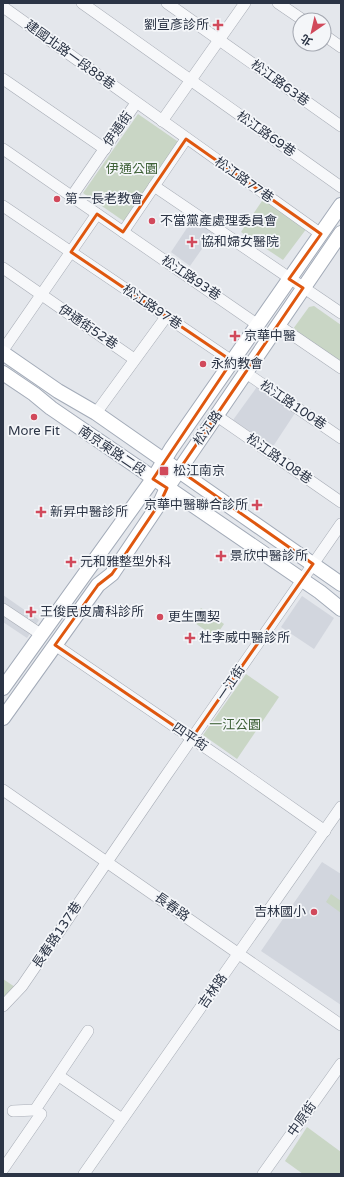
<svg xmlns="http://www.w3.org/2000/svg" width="344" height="1177" font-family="'Varela Round','Noto Sans TC',sans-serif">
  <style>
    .built { fill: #d2d6de }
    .green { fill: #c9d6c5 }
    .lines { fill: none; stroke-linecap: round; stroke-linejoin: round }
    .minor-casing { stroke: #a9aeb7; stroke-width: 12 }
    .major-casing { stroke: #a3abb8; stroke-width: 16 }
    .minor { stroke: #f7f8fa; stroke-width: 11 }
    .major { stroke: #fff; stroke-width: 14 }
    .marked { fill: none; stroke: #df570f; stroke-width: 3; stroke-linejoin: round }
    .poi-dot { fill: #d1495b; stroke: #f4f6f9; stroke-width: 1.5 }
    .labels { text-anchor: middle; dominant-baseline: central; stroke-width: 3.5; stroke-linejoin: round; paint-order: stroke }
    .poi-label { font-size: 13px; fill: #2b3445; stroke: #f4f6f9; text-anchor: start }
    .street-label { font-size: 13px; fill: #2b3445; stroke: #f4f6f9 }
    .park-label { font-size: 13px; fill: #3f6138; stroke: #f4f6f9 }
  </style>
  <rect width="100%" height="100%" fill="#e4e7ec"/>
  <g class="built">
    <path d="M193 219 213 233 190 266 171 252Z"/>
    <path d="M259 384 297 410 272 448 233 420Z"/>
    <path d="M3 595 39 620 27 638 3 622Z"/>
    <path d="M302 596 334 618 314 649 281 627Z"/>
    <path d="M322 862 341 874V1005L261 951Z"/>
  </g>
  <g class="green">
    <path d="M138 114 180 143 125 222 83 193Z"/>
    <path d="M264 198 307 228 283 260 241 232Z"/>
    <path d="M314 306 341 325V362L293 329 309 307Z"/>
    <path d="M201 608 224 624 215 637 192 621Z"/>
    <path d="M246 674 279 697 237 759 203 735Z"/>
    <path d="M331 894 341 901V913L326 902Z"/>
    <path d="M3 979 15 987 3 1000Z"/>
    <path d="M307 1127 341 1152V1173L303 1174 285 1161Z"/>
  </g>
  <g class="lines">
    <g class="minor-casing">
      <g id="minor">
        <path d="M82 3 341 187"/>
        <path d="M167 3 341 126"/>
        <path d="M278 3 303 20"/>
        <path d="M3 7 321 234"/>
        <path d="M324 35 341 47"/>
        <path d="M3 79 105 149"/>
        <path d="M162 121 245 3"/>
        <path d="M3 149 258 325"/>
        <path d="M154 186 341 313"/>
        <path d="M72 196 136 103"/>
        <path d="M3 206 232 361"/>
        <path d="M123 232 186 139"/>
        <path d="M3 268 134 359"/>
        <path d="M278 325 341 368"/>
        <path d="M3 350 97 214"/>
        <path d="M246 373 341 438"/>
        <path d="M96 413 166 317"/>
        <path d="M217 416 341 502"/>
        <path d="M3 609 42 635"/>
        <path d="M55 645 234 767 325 831"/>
        <path d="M3 790 341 1025"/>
        <path d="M3 1006 22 986 165 777 341 524"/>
        <path d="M59 1076 122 1119"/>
        <path d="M13 1111 35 1110 88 1031"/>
        <path d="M3 1169 41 1114"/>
        <path d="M84 1174 341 807"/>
        <path d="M263 1174 341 1064"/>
      </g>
    </g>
    <g class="major-casing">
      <g id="major">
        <path d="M3 353 58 391 96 413 341 584"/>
        <path d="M3 373 34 394 51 408 320 592 341 609"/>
        <path d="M3 688 153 479 171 449 341 205"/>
        <path d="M3 718 98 585 112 574 161 501 167 488 341 233"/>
      </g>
    </g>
    <use href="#minor" class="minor"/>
    <use href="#major" class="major"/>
  </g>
  <path class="marked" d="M186 139 321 234 289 279 303 288 179 470 313 564 192 738 55 645 98 585 112 574 161 501 167 488 153 479 232 361 71 252 97 214 123 232Z"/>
  <g class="poi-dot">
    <path d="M216 19h4v4h4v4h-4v4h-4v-4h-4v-4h4z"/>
    <circle cx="57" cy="199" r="4"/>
    <circle cx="152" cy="221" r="4"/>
    <path d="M190 236h4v4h4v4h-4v4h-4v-4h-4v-4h4z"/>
    <path d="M233 330h4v4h4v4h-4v4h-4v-4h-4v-4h4z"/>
    <circle cx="203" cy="364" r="4"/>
    <circle cx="34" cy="417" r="4"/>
    <rect x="159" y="466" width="10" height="10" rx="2"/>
    <path d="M255 499h4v4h4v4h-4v4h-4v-4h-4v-4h4z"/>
    <path d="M39 506h4v4h4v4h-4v4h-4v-4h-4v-4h4z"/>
    <path d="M219 550h4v4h4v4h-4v4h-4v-4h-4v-4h4z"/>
    <path d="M69 556h4v4h4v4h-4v4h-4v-4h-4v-4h4z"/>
    <path d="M29 606h4v4h4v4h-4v4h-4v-4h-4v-4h4z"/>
    <circle cx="160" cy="617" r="4"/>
    <path d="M188 632h4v4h4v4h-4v4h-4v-4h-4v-4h4z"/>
    <circle cx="314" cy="912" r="4"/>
  </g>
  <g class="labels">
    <g class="poi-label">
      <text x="209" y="25" text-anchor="end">劉宣彥診所</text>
      <text x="65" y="199">第一長老教會</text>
      <text x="160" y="221">不當黨產處理委員會</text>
      <text x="201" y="242">協和婦女醫院</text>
      <text x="244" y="336">京華中醫</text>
      <text x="211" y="364">永約教會</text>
      <text x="34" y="431" text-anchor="middle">More Fit</text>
      <text x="173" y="471">松江南京</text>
      <text x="248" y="505" text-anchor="end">京華中醫聯合診所</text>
      <text x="50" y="512">新昇中醫診所</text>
      <text x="230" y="556">景欣中醫診所</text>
      <text x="80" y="562">元和雅整型外科</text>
      <text x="40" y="612">王俊民皮膚科診所</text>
      <text x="168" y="617">更生團契</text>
      <text x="199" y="638">杜李威中醫診所</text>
      <text x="306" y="912" text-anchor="end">吉林國小</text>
    </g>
    <g class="street-label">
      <text transform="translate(70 55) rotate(36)">建國北路一段88巷</text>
      <text transform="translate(280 83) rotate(36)">松江路63巷</text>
      <text transform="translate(118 129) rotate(-55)">伊通街</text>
      <text transform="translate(266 134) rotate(35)">松江路69巷</text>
      <text transform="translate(244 180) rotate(35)">松江路77巷</text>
      <text transform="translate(191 278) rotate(34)">松江路93巷</text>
      <text transform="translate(152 307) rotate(34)">松江路97巷</text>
      <text transform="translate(88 327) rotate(34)">伊通街52巷</text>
      <text transform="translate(293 405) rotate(34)">松江路100巷</text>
      <text transform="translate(208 428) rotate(-55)">松江路</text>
      <text transform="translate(112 451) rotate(34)">南京東路二段</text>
      <text transform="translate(279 459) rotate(35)">松江路108巷</text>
      <text transform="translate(231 683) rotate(-56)">一江街</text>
      <text transform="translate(190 737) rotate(34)">四平街</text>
      <text transform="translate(172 907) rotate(35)">長春路</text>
      <text transform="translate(57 935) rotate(-56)">長春路137巷</text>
      <text transform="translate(213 991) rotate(-55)">吉林路</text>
      <text transform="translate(302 1119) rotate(-55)">中原街</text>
    </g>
    <g class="park-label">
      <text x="132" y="169">伊通公園</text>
      <text x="235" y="725">一江公園</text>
    </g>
  </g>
  <rect width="344" height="1177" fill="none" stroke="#2b3445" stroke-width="8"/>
  <g transform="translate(312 32) rotate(214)"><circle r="19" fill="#f4f6f9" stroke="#a4a8b1"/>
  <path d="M0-3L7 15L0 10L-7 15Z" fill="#d1495b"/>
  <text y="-6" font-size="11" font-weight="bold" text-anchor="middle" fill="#2b3445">北</text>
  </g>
</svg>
